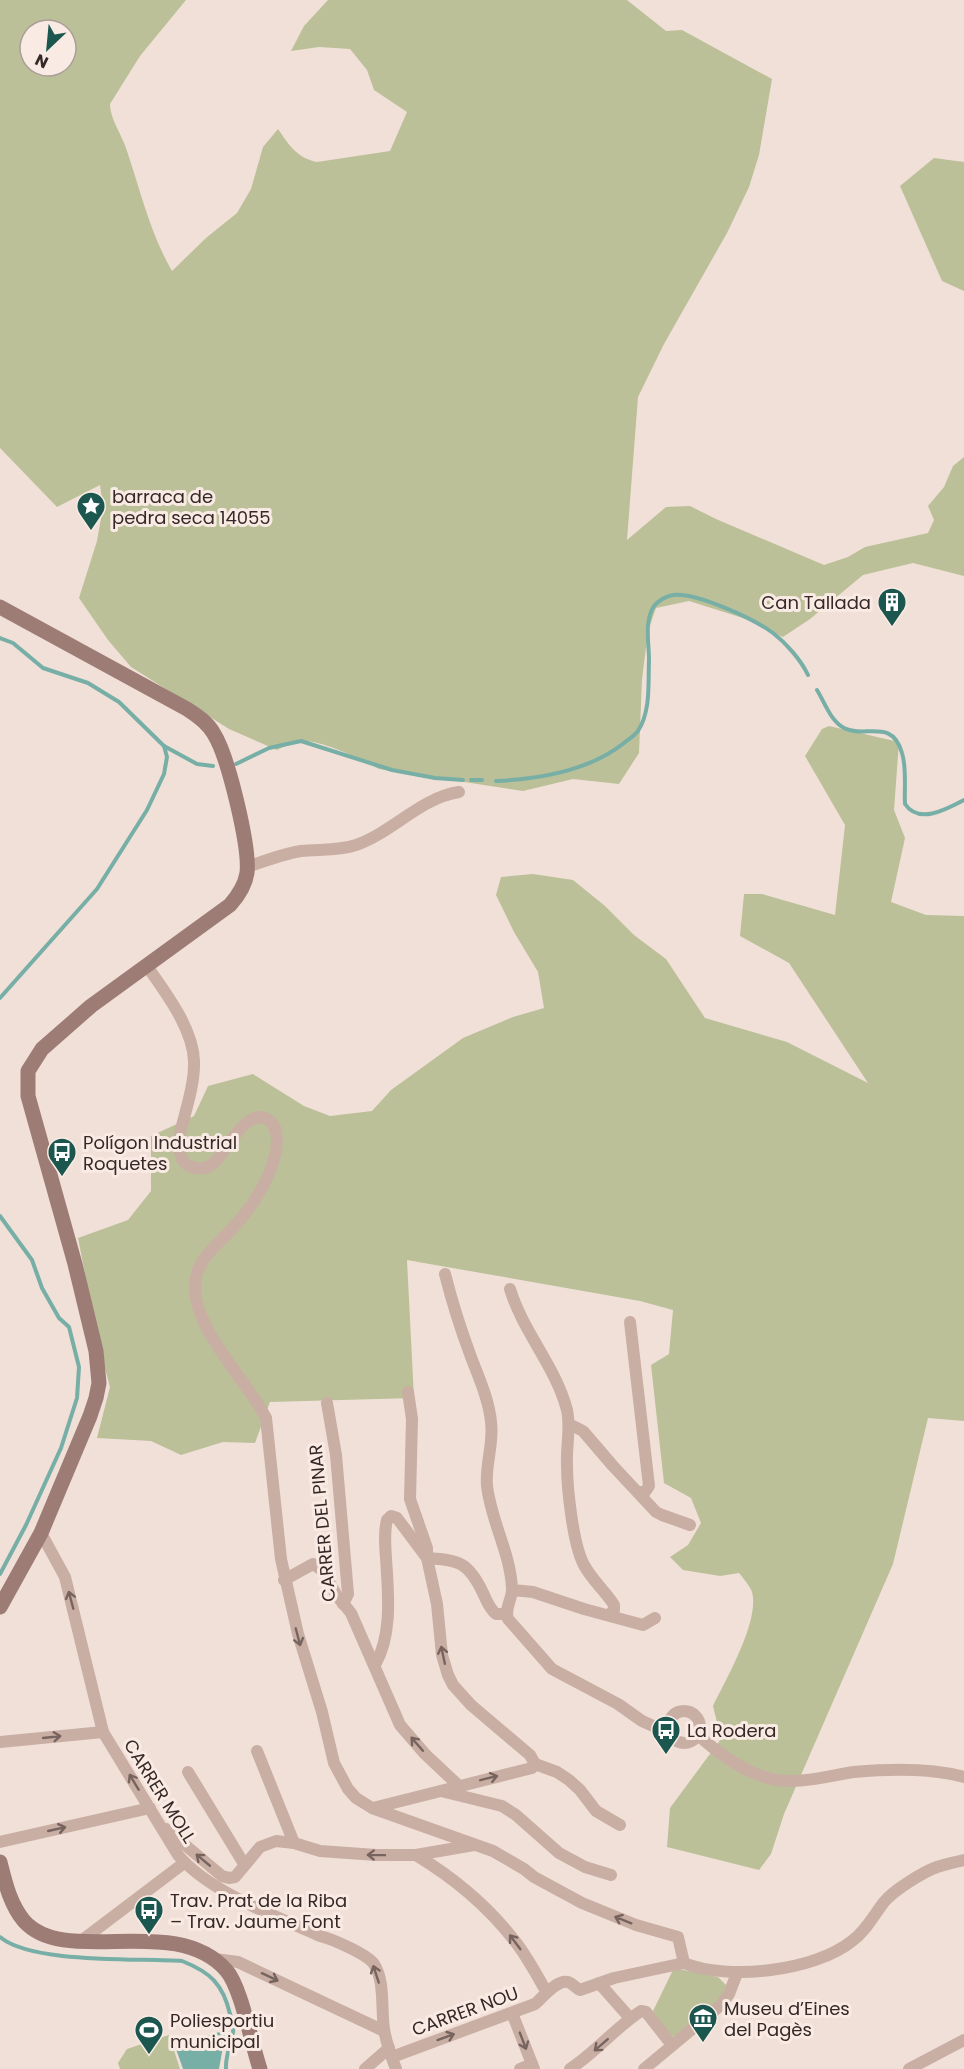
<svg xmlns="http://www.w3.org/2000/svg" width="964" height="2069" font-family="Poppins,sans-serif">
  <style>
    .green { fill: #bbc098; fill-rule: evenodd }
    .water { fill: #77afa6 }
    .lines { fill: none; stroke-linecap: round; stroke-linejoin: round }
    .stream { stroke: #77afa6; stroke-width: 4 }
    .street { stroke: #c9aea4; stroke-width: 12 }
    .secondary { stroke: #9d7c76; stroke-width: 15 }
    .oneway { stroke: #78645f }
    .labels { text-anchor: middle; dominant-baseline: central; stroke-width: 6; stroke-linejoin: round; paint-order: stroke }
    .poi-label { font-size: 18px; fill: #352826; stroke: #f9ebe4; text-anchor: start }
    .street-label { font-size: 18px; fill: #352826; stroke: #f9ebe4 }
  </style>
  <rect width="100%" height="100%" fill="#f1e0d8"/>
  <g class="green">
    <path d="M0 0H186L140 56 110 104C110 119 121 133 126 148 140 189 150 233 172 271L206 238 237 213 251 189 263 147 278 129C289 145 297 158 317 162L390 151 407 112 374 90 367 70 350 49 319 47 291 51 304 26 328 0H627L666 31 682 30 772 79 759 155 749 187 727 233 664 344 638 397 627 540 666 507 690 506 716 519 824 565 848 557 865 547 928 533 934 520 928 506 944 487 953 466 964 457V576L913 563 863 575 810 619 783 637 743 618 689 601 656 608 648 631 642 680 639 753 619 784 573 779 523 791 379 769C361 759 323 741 304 741 294 741 285 746 277 750L229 729 131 667 108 640 79 598 97 541 103 507 100 485 57 507 0 448ZM30 30H66V66H30Z"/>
    <path d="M934 158 964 162V291L942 281 900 186Z"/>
    <path d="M829 726 899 742 894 810 905 838 891 902 926 915 964 916V1421L928 1418 893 1564 784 1814 771 1854 759 1870 667 1847 670 1808 721 1739 713 1706C726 1679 760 1621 752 1592 750 1586 743 1578 739 1573L720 1576 683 1570 670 1557 688 1545 701 1523 691 1498 664 1483 651 1365 669 1354 673 1310 640 1301 407 1260 414 1398 270 1402 255 1443 223 1442 181 1455 151 1441 97 1438 110 1387 100 1350 78 1238 128 1220 151 1191V1136L194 1116 208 1086 253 1074 304 1106 330 1116 372 1111 391 1090 463 1038 513 1017 544 1008 538 972 514 932 496 895 501 877 533 874 573 880 605 906 634 935 666 959 705 1018 787 1042 868 1083 789 963 740 936 744 894H762L835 915 845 825 805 756 822 729Z"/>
    <path d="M679 1969 718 1977 726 1985 722 1997 676 2036H670L653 2011 673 1970Z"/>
    <path d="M169 2035 180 2069H120L118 2063 127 2049Z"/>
  </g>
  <path class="water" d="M226 2030 219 2069H183L175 2046Z"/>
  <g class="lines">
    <g class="stream">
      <path d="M0 638 13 643 43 668 88 683 119 702 164 746 167 757 164 774 147 810 97 889 0 998"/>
      <path d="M817 690C825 703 830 720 844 728 864 739 892 717 902 753 907 769 904 788 905 804 919 825 947 809 964 800"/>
      <path d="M164 746 197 764 213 766"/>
      <path d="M236 764 269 748 301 741 392 770 435 778 463 780"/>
      <path d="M471 780H482"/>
      <path d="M496 781C540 779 589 771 624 743 629 739 634 736 638 731 651 711 648 683 649 660 649 643 644 621 654 606 658 601 666 596 673 595 696 592 754 619 773 633 786 643 801 660 808 675"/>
      <path d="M0 1216 32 1260 42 1288 59 1318 69 1327 79 1367 77 1398 61 1448 26 1525 0 1574"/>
      <path d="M0 1937C32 1964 138 1958 182 1961 210 1972 223 1984 230 2014 232 2020 234 2026 233 2032 231 2045 225 2056 226 2069"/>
    </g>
    <g class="street">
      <path d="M247 867C264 861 283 854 301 851 319 849 338 851 356 845 393 832 420 798 459 792"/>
      <path d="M147 966C165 992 193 1028 194 1061 195 1085 184 1115 179 1138 178 1158 183 1170 206 1168 210 1166 213 1164 217 1160 226 1149 249 1104 270 1121 276 1126 277 1135 277 1142 275 1174 252 1208 231 1230 218 1244 203 1255 197 1273 182 1319 247 1379 266 1418L281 1559 298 1634 322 1712 334 1763 348 1789 356 1798 372 1808 493 1851 524 1869 534 1877 582 1903 636 1925 678 1937 684 1963"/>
      <path d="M445 1274C452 1302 461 1330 471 1357 479 1378 489 1400 491 1422 494 1444 485 1464 487 1486 491 1521 510 1552 512 1588 513 1598 504 1608 508 1619L552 1669 618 1704 642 1721 669 1733"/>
      <path d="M510 1289C523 1332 556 1367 567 1410 571 1428 566 1447 567 1465 567 1488 573 1545 584 1565 592 1580 605 1591 614 1605V1610L609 1615"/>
      <path d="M630 1322 649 1486 645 1492H638"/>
      <path d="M327 1403 336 1455 348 1594 343 1604"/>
      <path d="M569 1424 583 1431 613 1466 656 1512 662 1515 690 1525"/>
      <path d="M41 1533 65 1577 103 1732 178 1855C209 1892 276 1916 320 1936 332 1939 367 1954 374 1964 385 1981 381 2009 384 2029 386 2042 391 2056 396 2069"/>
      <path d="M284 1580 313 1564 322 1570 337 1596 351 1613 400 1725 425 1754 458 1785"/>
      <path d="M512 1590 533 1592 584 1609 643 1625 655 1618"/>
      <path d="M375 1665C393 1634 388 1592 386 1558 385 1545 384 1532 387 1520L391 1516 397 1518 427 1558C460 1560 469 1563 483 1593 487 1601 489 1608 496 1614H506"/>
      <circle cx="684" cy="1727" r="16"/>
      <path d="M698 1735C717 1752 743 1771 768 1778 795 1786 827 1776 854 1772 887 1769 932 1768 964 1777"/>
      <path d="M0 1742 103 1732"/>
      <path d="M257 1751 294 1843"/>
      <path d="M535 1764 557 1772 569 1780 580 1790 596 1811 620 1825"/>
      <path d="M188 1772 244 1864"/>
      <path d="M441 1791 502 1806 516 1815 559 1853 585 1867 611 1875"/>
      <path d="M373 1808 532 1768 535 1764 530 1755 471 1705 453 1685 448 1675 442 1655 437 1604 427 1558V1548L410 1499 412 1419 408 1392"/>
      <path d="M166 1829 222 1876 229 1878 235 1877 260 1847 276 1841 294 1843 320 1851 376 1855H416L474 1845"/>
      <path d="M0 1842 150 1808"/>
      <path d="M416 1855C454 1878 486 1904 514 1940 527 1956 536 1974 546 1991"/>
      <path d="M81 1941 184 1863"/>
      <path d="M215 1959 238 1962 384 2031"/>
      <path d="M684 1963C728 1981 815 1971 852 1941 866 1931 874 1915 884 1902 894 1890 923 1872 937 1867 946 1864 955 1862 964 1860"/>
      <path d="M599 1983 630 2018"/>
      <path d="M512 2013 534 2069"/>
      <path d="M392 2057 535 2004C542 1998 557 1979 568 1982 572 1983 576 1988 580 1990L614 1978 684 1963"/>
      <path d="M365 2069 389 2048"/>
      <path d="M520 2069 532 2064"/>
      <path d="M570 2069C596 2052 615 2028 641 2011L646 2012 672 2045"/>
      <path d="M644 2069 721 2005 729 1994 737 1973"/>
      <path d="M909 2069 964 2040"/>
    </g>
    <g class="secondary">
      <path d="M0 607 187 709C198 716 208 723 214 734 228 756 250 847 247 873 245 886 238 896 230 905L91 1006 42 1049 28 1071V1096L75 1264 96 1351 99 1383 96 1398 90 1416 41 1533 0 1607"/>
      <path d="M0 1862C5 1882 10 1904 24 1921 66 1968 174 1912 226 1970 241 1986 252 2046 260 2069"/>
    </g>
  </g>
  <defs><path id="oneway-shaft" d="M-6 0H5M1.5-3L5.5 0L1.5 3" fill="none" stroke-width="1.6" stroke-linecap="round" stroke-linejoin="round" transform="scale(1.5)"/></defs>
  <g class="oneway">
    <use href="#oneway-shaft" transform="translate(71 1600) rotate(-105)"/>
    <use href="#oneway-shaft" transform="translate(298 1637) rotate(75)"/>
    <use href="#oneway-shaft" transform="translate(443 1655) rotate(-102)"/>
    <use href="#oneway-shaft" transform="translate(52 1737) rotate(-6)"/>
    <use href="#oneway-shaft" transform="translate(417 1744) rotate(-131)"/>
    <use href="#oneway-shaft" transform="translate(489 1778) rotate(-14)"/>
    <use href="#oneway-shaft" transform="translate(134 1782) rotate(-121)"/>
    <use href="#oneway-shaft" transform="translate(57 1829) rotate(-13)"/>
    <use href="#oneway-shaft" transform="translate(376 1855) rotate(-179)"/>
    <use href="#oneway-shaft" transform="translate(203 1860) rotate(-140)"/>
    <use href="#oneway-shaft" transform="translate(623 1920) rotate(-158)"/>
    <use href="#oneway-shaft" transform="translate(515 1942) rotate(-127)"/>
    <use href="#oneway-shaft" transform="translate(376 1974) rotate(-108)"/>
    <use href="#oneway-shaft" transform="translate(270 1977) rotate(25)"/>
    <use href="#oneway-shaft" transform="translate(446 2037) rotate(-20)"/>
    <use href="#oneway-shaft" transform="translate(523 2041) rotate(69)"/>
    <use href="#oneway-shaft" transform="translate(601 2045) rotate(139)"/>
  </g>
  <defs>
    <g id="sight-pin" transform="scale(1.5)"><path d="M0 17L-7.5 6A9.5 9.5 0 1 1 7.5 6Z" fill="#1b564f" stroke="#f9ebe4"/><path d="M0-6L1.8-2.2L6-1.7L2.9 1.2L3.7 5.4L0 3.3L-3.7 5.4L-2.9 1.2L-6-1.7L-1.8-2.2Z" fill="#fff"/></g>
    <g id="building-pin" transform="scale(1.5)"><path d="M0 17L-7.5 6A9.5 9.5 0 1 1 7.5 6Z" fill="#1b564f" stroke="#f9ebe4"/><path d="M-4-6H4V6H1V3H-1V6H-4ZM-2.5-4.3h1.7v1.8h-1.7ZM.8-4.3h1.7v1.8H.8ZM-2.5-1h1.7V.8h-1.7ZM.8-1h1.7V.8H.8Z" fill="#fff"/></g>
    <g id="bus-pin" transform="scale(1.5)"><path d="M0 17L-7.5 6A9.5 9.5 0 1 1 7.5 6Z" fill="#1b564f" stroke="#f9ebe4"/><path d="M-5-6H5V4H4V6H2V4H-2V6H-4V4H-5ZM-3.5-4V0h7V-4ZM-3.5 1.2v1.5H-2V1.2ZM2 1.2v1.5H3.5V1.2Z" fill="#fff"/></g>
    <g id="museum-pin" transform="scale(1.5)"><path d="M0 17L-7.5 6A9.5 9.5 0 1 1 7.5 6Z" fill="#1b564f" stroke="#f9ebe4"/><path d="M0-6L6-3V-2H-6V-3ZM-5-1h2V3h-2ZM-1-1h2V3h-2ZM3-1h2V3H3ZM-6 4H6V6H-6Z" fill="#fff"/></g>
    <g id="stadium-pin" transform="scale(1.5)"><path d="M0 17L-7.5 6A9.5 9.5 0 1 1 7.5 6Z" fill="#1b564f" stroke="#f9ebe4"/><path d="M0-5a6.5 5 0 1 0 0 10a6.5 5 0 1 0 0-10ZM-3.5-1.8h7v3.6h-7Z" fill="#fff"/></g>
  </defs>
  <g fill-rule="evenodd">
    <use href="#sight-pin" x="91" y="506"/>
    <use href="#building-pin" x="892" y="602"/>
    <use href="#bus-pin" x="62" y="1152"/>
    <use href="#bus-pin" x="666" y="1730"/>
    <use href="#bus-pin" x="149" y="1910"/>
    <use href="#museum-pin" x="703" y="2018"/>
    <use href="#stadium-pin" x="149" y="2030"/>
  </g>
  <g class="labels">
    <g class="poi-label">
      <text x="112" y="496">barraca de<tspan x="112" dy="21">pedra seca 14055</tspan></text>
      <text x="871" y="602" text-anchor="end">Can Tallada</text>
      <text x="83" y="1142">Polígon Industrial<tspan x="83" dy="21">Roquetes</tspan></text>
      <text x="687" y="1730">La Rodera</text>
      <text x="170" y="1900">Trav. Prat de la Riba<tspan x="170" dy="21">– Trav. Jaume Font</tspan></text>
      <text x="724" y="2008">Museu d’Eines<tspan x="724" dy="21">del Pagès</tspan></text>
      <text x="170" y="2020">Poliesportiu<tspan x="170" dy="21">municipal</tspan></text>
    </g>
    <g class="street-label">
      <text transform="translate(322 1523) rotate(-95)">CARRER DEL PINAR</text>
      <text transform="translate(160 1791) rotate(58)">CARRER MOLL</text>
      <text transform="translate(465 2011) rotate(-20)">CARRER NOU</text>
    </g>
  </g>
  <g transform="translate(48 48) rotate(206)"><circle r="28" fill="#f9ebe4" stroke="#ab9d98" stroke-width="1.5"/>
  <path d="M0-4.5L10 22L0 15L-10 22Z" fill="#1b564f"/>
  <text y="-9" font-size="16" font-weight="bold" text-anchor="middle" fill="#352826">N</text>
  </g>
</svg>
